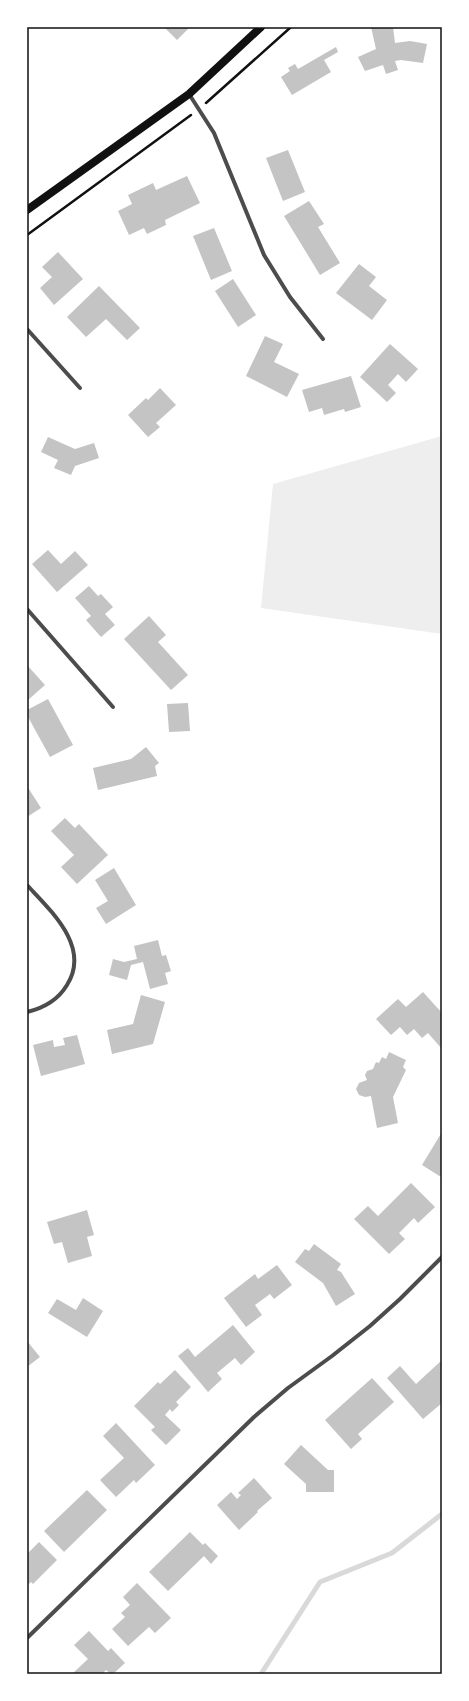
<svg xmlns="http://www.w3.org/2000/svg" width="469" height="1701" font-family="'Fira Sans Condensed',sans-serif">
  <style>
    .green { fill: #eee }
    .lines { fill: none; stroke-linecap: round; stroke-linejoin: round }
    .stream { stroke: #d9d9d9; stroke-width: 5 }
    .building { fill: #c4c4c4 }
    .path { stroke: #111; stroke-width: 2.5 }
    .minor { stroke: #4c4c4c; stroke-width: 4 }
    .secondary { stroke: #111; stroke-width: 8 }
    .neatline { fill: none; stroke: #111; stroke-width: 1.5 }
  </style>
  <rect width="100%" height="100%" fill="#fff"/>
  <path class="green" d="M442 436V634L261 608 273 484Z"/>
  <g class="lines">
    <path class="stream" d="M261 1674 320 1582 392 1553 442 1514"/>
  </g>
  <g class="building">
    <path d="M164 27H190L177 40Z"/>
    <path d="M371 27H393L395 43 410 41 427 44 423 63 401 60 395 61 398 70 386 74 383 65 365 71 358 57 376 49Z"/>
    <path d="M336 47 338 52 324 60 331 72 292 95 281 77 290 71 288 68 295 64 298 69Z"/>
    <path d="M288 150 305 192 283 201 266 158Z"/>
    <path d="M187 176 200 203 165 220 166 225 147 234 144 228 129 235 118 211 132 204 128 195 153 183 156 190Z"/>
    <path d="M309 201 324 224 318 227 340 263 320 275 284 216Z"/>
    <path d="M214 228 232 271 211 280 193 236Z"/>
    <path d="M58 252 83 279 54 305 40 288 52 277 42 267Z"/>
    <path d="M359 264 376 277 369 286 387 300 372 320 336 293Z"/>
    <path d="M233 279 256 315 238 327 215 291Z"/>
    <path d="M99 286 140 328 127 340 106 319 86 337 67 317Z"/>
    <path d="M265 336 283 344 274 362 299 374 287 397 246 376Z"/>
    <path d="M390 344 418 369 406 382 398 374 388 385 396 393 387 402 360 377Z"/>
    <path d="M351 376 361 407 345 412 344 409 324 415 322 408 309 412 302 390Z"/>
    <path d="M160 388 176 405 156 423 160 427 148 437 128 415 146 398 148 400Z"/>
    <path d="M48 437 75 449 94 443 99 458 75 466 71 475 54 468 58 460 41 452Z"/>
    <path d="M48 550 61 564 75 551 88 565 57 592 32 564Z"/>
    <path d="M89 586 98 596 101 594 113 607 105 614 115 625 101 637 86 620 91 616 75 598Z"/>
    <path d="M149 616 166 635 158 642 188 675 171 690 124 639Z"/>
    <path d="M27 665 45 685 28 700 27 698Z"/>
    <path d="M48 699 73 745 50 757 27 715V710Z"/>
    <path d="M188 703 190 731 169 732 167 704Z"/>
    <path d="M146 747 159 763 155 766 157 776 98 790 93 768 131 759Z"/>
    <path d="M27 786 41 808 27 817Z"/>
    <path d="M65 818 75 828 79 824 108 855 77 884 61 867 74 855 51 831Z"/>
    <path d="M114 868 136 905 106 924 96 908 108 901 95 880Z"/>
    <path d="M158 940 162 956 166 955 171 971 165 973 168 984 150 989 143 962 131 965 127 980 109 975 113 959 124 962 137 959 134 946Z"/>
    <path d="M423 992 442 1013V1049L428 1033 422 1038 414 1029 407 1035 400 1027 391 1035 376 1019 398 999 406 1007Z"/>
    <path d="M141 995 165 1002 153 1044 112 1054 107 1030 133 1024Z"/>
    <path d="M77 1035 85 1064 41 1076 33 1045 53 1040 54 1047 65 1045 63 1038Z"/>
    <path d="M389 1052 406 1060 403 1067 406 1070 393 1097 398 1123 377 1128 371 1096 365 1097 359 1095 356 1089 359 1083 367 1080 365 1075 367 1071 373 1069 376 1062 379 1063 382 1057 386 1059Z"/>
    <path d="M442 1132V1175L441 1177 422 1165Z"/>
    <path d="M411 1183 435 1207 418 1223 414 1218 399 1233 405 1239 389 1254 354 1219 368 1206 378 1216Z"/>
    <path d="M87 1210 94 1235 87 1237 92 1256 68 1263 62 1242 54 1244 47 1222Z"/>
    <path d="M314 1244 341 1264 337 1270 341 1272 355 1294 336 1306 323 1283 295 1262 305 1249 309 1251Z"/>
    <path d="M277 1265 292 1285 274 1299 270 1294 255 1305 262 1315 246 1327 224 1298 255 1274 258 1279Z"/>
    <path d="M83 1298 103 1311 87 1337 48 1313 57 1299 76 1310Z"/>
    <path d="M233 1325 255 1352 241 1365 235 1358 217 1373 222 1379 208 1392 178 1356 188 1348 195 1357Z"/>
    <path d="M27 1341 40 1357 27 1367Z"/>
    <path d="M442 1360V1403L423 1419 387 1378 400 1366 416 1384Z"/>
    <path d="M175 1370 191 1387 176 1402 179 1405 172 1412 170 1409 165 1415 181 1430 166 1445 151 1430 155 1427 134 1406 158 1382 160 1384Z"/>
    <path d="M372 1378 394 1402 358 1434 362 1439 351 1449 325 1420Z"/>
    <path d="M116 1423 155 1465 136 1483 134 1480 116 1497 100 1480 124 1458 103 1436Z"/>
    <path d="M301 1445 328 1470H334V1492H306V1484L284 1464Z"/>
    <path d="M254 1478 272 1498 257 1511 258 1512 239 1530 217 1505 231 1492 237 1499 241 1495 238 1493Z"/>
    <path d="M87 1490 107 1510 64 1552 44 1531Z"/>
    <path d="M190 1532 203 1545 205 1543 218 1556 211 1564 204 1556 168 1591 149 1572Z"/>
    <path d="M39 1542 57 1560 33 1584 31 1582 27 1586V1554Z"/>
    <path d="M137 1583 171 1618 155 1633 149 1627 128 1646 112 1629 125 1617 121 1613 130 1605 123 1597Z"/>
    <path d="M89 1631 108 1651 111 1648 125 1663 113 1674H111L106 1670 102 1674H72L88 1659 74 1645Z"/>
  </g>
  <g class="lines">
    <g class="path">
      <path d="M206 103 291 27"/>
      <path d="M27 235 191 115"/>
    </g>
    <g class="minor">
      <path d="M189 94 214 133 264 255 290 297 323 339"/>
      <path d="M27 329 80 388"/>
      <path d="M27 609 113 707"/>
      <path d="M27 885C51 911 91 947 67 985 58 1000 44 1008 27 1012"/>
      <path d="M27 1638 254 1417 288 1388 332 1356 370 1326 400 1299 442 1257"/>
    </g>
    <path class="secondary" d="M27 210 189 94 261 27"/>
  </g>
  <rect width="469" height="1701" fill="none" stroke="#ffffff" stroke-width="56"/>
  <rect x="28" y="28" width="413" height="1645" class="neatline"/>
</svg>
